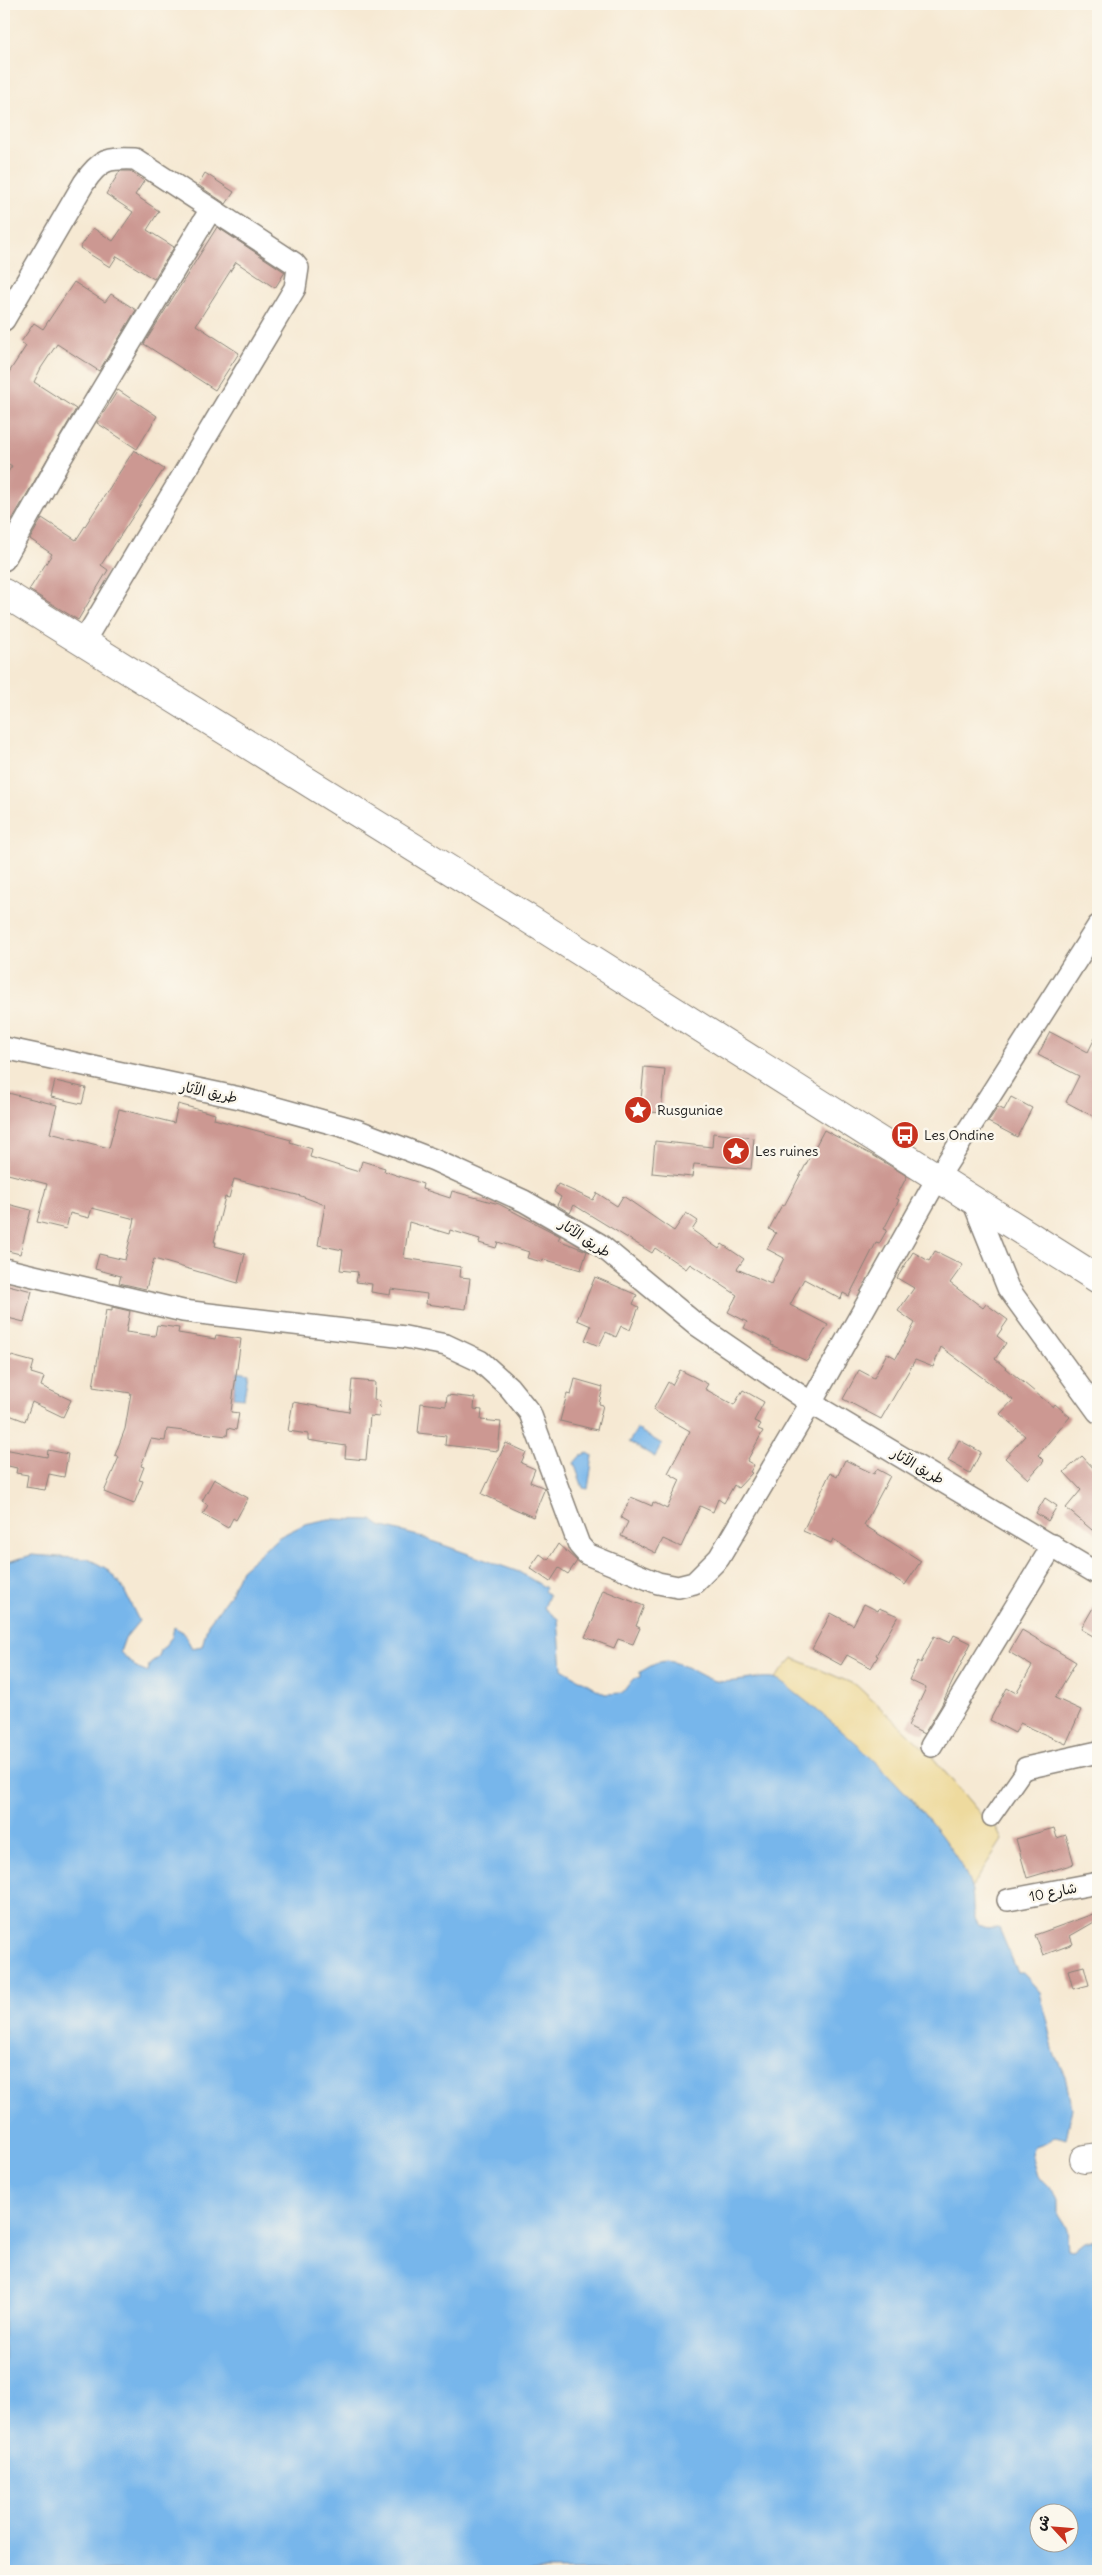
<svg xmlns="http://www.w3.org/2000/svg" width="1102" height="2575" font-family="Delius,'Playpen Sans Arabic',sans-serif">
  <style>
    .sand { fill: #eeda9e; stroke: #857b5d }
    .water { fill: #77b6eb; stroke: #4a6984; fill-rule: evenodd }
    .building { fill: #cc9892 }
    .lines { fill: none; stroke-linecap: round; stroke-linejoin: round }
    .pedestrian-casing { stroke: #898278; stroke-width: 19 }
    .minor-casing { stroke: #898278; stroke-width: 24 }
    .tertiary-casing { stroke: #898278; stroke-width: 30 }
    .secondary-casing { stroke: #898278; stroke-width: 30 }
    .pedestrian { stroke: #fff; stroke-width: 16 }
    .minor { stroke: #fff; stroke-width: 21 }
    .tertiary { stroke: #fff; stroke-width: 28 }
    .secondary { stroke: #fff; stroke-width: 28 }
    .labels { text-anchor: middle; dominant-baseline: central; stroke-width: 5; stroke-linejoin: round; paint-order: stroke }
    .street-label { font-size: 14px; fill: #1c1c1c; stroke: #fbf7ec }
    .poi-label { font-size: 14px; fill: #1c1c1c; stroke: #fbf7ec; text-anchor: start }
  </style>
  <rect width="100%" height="100%" fill="#fbf7ec"/>
  <filter id="ink" filterUnits="userSpaceOnUse"><feTurbulence type="fractalNoise" baseFrequency=".02" numOctaves="2"/><feDisplacementMap in="SourceGraphic" scale="10" xChannelSelector="R" yChannelSelector="G"/><feConvolveMatrix kernelMatrix="1 2 1 2 8 2 1 2 1" color-interpolation-filters="sRGB"/></filter>
  <filter id="wash" filterUnits="userSpaceOnUse"><feTurbulence type="fractalNoise" baseFrequency=".0096" numOctaves="4" result="noise"/><feDisplacementMap in="SourceGraphic" scale="20" xChannelSelector="R" yChannelSelector="G"/><feGaussianBlur stdDeviation="1.12" result="paint"/><feColorMatrix in="noise" values="0 0 0 0 0 0 0 0 0 0 0 0 0 0 0 0 0 1.4 0 .05"/><feComposite in="paint" operator="in"/></filter>
  <g filter="url(#wash)">
    <rect width="100%" height="100%" fill="#f6e9d3"/>
    <path class="sand" d="M793 1658 856 1685 928 1752 983 1817 991 1818 1002 1840 971 1888 962 1866 864 1753 809 1704 775 1678Z"/>
    <g class="water">
      <path d="M237 1371 248 1373 244 1398 233 1397Z"/>
      <path d="M637 1429 662 1444 655 1457 629 1442Z"/>
      <path d="M588 1453 593 1456 588 1489 583 1488 574 1463 581 1455Z"/>
      <path d="M329 1519 372 1520 380 1526 418 1536 519 1572 546 1588 544 1591 549 1595 544 1608 558 1619 562 1669 605 1694 622 1693 633 1679 640 1677V1672C646 1669 653 1664 660 1662 678 1657 699 1677 716 1681 735 1684 755 1676 773 1678 781 1679 791 1690 798 1695 853 1738 907 1788 948 1845 957 1858 966 1872 971 1888 975 1900 970 1912 978 1924 982 1931 992 1928 999 1928L1018 1973H1023L1040 1992 1054 2053 1065 2076 1072 2109 1066 2139C1048 2133 1056 2138 1044 2144 1041 2146 1037 2145 1033 2148L1031 2154 1037 2175 1054 2192 1058 2199V2215L1067 2229 1069 2249 1074 2250 1084 2242 1098 2238V2571H4V1563L32 1555 88 1559 98 1564 107 1569 122 1586 139 1621 125 1638 120 1652 136 1667 148 1672 149 1665 159 1657 161 1650 172 1637 174 1627 183 1632 192 1648 202 1646 208 1624 229 1596 241 1570 279 1537 305 1524ZM1040 2512H1070V2542H1040Z"/>
    </g>
    <g id="blocks">
      <g class="building">
        <path d="M120 171H130L144 181 135 195 159 211 147 230 174 247 154 279 117 256 110 267 80 248 93 228 113 241 133 212 106 194Z"/>
        <path d="M205 173 234 192 226 204 198 185Z"/>
        <path d="M217 227 285 272 275 288 236 262 196 325 239 353 215 390 144 344Z"/>
        <path d="M74 282 105 302 111 294 136 310 99 371 57 344 41 368 34 382 76 409 9 525 4 522V478L12 466 4 461V380L26 346 21 342 34 323 43 329Z"/>
        <path d="M118 390 157 416 137 449 97 423Z"/>
        <path d="M134 450 164 469 101 565 108 570 78 620 29 590 52 554 30 539 42 518 76 540Z"/>
        <path d="M1050 1032 1088 1052 1098 1032V1119L1066 1102 1079 1076 1038 1055Z"/>
        <path d="M644 1067 665 1069 661 1113 640 1111Z"/>
        <path d="M55 1081 86 1088 82 1104 51 1097Z"/>
        <path d="M4 1092 57 1105 50 1133 109 1148 119 1109 174 1123 178 1104 215 1114 214 1119 291 1140 290 1142 312 1149 310 1157 359 1172 362 1161 385 1168 384 1171 423 1184 422 1189 450 1198 452 1191 499 1204 560 1236 558 1240 587 1251 581 1270 543 1259 542 1262 527 1258 529 1252 498 1242 496 1248 479 1243 480 1239 450 1230 449 1234 409 1222 404 1258 461 1267 460 1277 470 1278 466 1309 426 1304 427 1294 391 1289 390 1295 371 1292 372 1284 356 1282 358 1272 340 1270 343 1250 318 1245 325 1205 301 1196 234 1179 229 1198 225 1197 214 1242H216L215 1246 245 1254 238 1283 154 1259 146 1289 119 1283 121 1276 95 1269 99 1254 125 1260 135 1219 92 1208 89 1218 70 1213 66 1229 37 1222 47 1184 4 1173Z"/>
        <path d="M1011 1097 1032 1108 1017 1137 988 1122 998 1107 1004 1110Z"/>
        <path d="M824 1130 874 1156 907 1176 896 1198 899 1200 884 1229 887 1230 879 1244 876 1243 849 1296 843 1293 841 1299 804 1279 790 1305 828 1325 807 1361 771 1345 772 1342 744 1328 747 1322 728 1312 737 1295 690 1264 686 1269 655 1248 652 1253 574 1205 570 1213 557 1205 561 1197 554 1192 558 1184 593 1200 597 1193 617 1206 623 1196 674 1231 686 1213 698 1221 692 1230 719 1249 722 1244 744 1259 737 1269 771 1284 784 1258 767 1249 776 1233 769 1229 782 1205 784 1206Z"/>
        <path d="M713 1133 754 1138 751 1169 694 1164 692 1177 652 1173 655 1141 712 1147Z"/>
        <path d="M4 1203 31 1210 20 1254 4 1250Z"/>
        <path d="M935 1251 963 1265 950 1283 983 1308 986 1304 1008 1320 997 1336 1006 1343 995 1359 1053 1407 1055 1404 1070 1417 1038 1455 1044 1461 1028 1479 1005 1458 1025 1436 1000 1414 1013 1400 941 1347 933 1367 915 1360 881 1419 843 1399 859 1370 874 1378 887 1353 896 1358 915 1323 898 1311 914 1288 897 1278 913 1252 929 1261Z"/>
        <path d="M595 1277 637 1295 633 1304 639 1307 630 1330 621 1326 616 1337 606 1332 599 1346 585 1340 591 1326 577 1320Z"/>
        <path d="M4 1284 32 1291 24 1322 4 1317Z"/>
        <path d="M112 1307 130 1311 126 1332 155 1336 157 1325 179 1328 178 1333 215 1339 216 1335 241 1339 231 1412 239 1413 236 1430 228 1428 227 1436 167 1429 165 1441 151 1439 141 1466 144 1467 139 1480 143 1481 134 1504 104 1492 119 1457 115 1455 125 1429 131 1393 93 1387 106 1310 112 1311Z"/>
        <path d="M4 1354 34 1362 31 1373 44 1377 41 1386 71 1400 63 1417 32 1402 25 1421 4 1413Z"/>
        <path d="M680 1370 708 1384 705 1389 734 1405 743 1390 764 1402 754 1421 761 1424 758 1429 763 1431 747 1461 754 1465 750 1472 752 1473 738 1488 734 1485 724 1503 718 1499 713 1512 700 1506 681 1547 663 1539 656 1553 621 1536 628 1522 621 1518 631 1497 652 1506 653 1502 667 1509 680 1480 668 1473 690 1431 653 1410 668 1382 672 1385Z"/>
        <path d="M575 1379 603 1387 599 1404 603 1405 597 1430 560 1421 567 1394 571 1395Z"/>
        <path d="M352 1380 375 1382 374 1400 380 1401 379 1417 370 1416 366 1460 345 1458 346 1446 308 1440V1434L288 1431 293 1402 349 1412Z"/>
        <path d="M447 1395 475 1398 474 1409 482 1410 481 1420 501 1422 498 1451 445 1445 446 1436 418 1433 421 1403 446 1406Z"/>
        <path d="M959 1440 981 1452 970 1473 948 1461Z"/>
        <path d="M506 1443 526 1452 521 1463 535 1469 530 1482 545 1488 533 1517 482 1494Z"/>
        <path d="M4 1449 47 1457 48 1450 68 1454 64 1477 49 1474 45 1490 26 1487 28 1475 16 1473 17 1468 4 1465Z"/>
        <path d="M1082 1456 1098 1473V1535L1066 1508 1081 1490 1064 1472Z"/>
        <path d="M845 1460 874 1474 877 1469 890 1476 864 1525 921 1561 905 1585 833 1539 831 1543 803 1531 830 1473 837 1477Z"/>
        <path d="M214 1479 248 1498 236 1520 233 1518 228 1528 203 1514 208 1505 202 1501Z"/>
        <path d="M1045 1498 1057 1506 1048 1521 1036 1513Z"/>
        <path d="M558 1544 577 1561 568 1574 559 1568 550 1582 530 1568 540 1554 548 1560Z"/>
        <path d="M603 1590 644 1606 636 1626 640 1628 633 1644 618 1639 614 1648 585 1637 595 1616H593Z"/>
        <path d="M1098 1599V1639L1081 1629Z"/>
        <path d="M864 1604 878 1611 879 1608 898 1616 876 1655 878 1656 871 1668 847 1655 841 1665 812 1649 831 1613 853 1625Z"/>
        <path d="M1022 1630 1076 1662 1055 1698 1081 1710 1066 1744 1020 1723 1015 1733 990 1720 1007 1688 1016 1693 1032 1666 1009 1652Z"/>
        <path d="M954 1635 971 1643 941 1706 924 1734 908 1726 926 1688 909 1680 918 1661 921 1663 934 1636 950 1643Z"/>
        <path d="M1054 1828 1057 1838 1066 1835 1074 1864 1027 1878 1016 1839Z"/>
        <path d="M1093 1914 1096 1921 1070 1936 1073 1944 1043 1955 1035 1935Z"/>
        <path d="M1084 1966 1089 1985 1073 1989 1068 1970Z"/>
      </g>
    </g>
  </g>
  <g filter="url(#ink)">
    <use href="#blocks" fill-opacity="0" stroke="#898278" stroke-width="1"/>
    <g class="lines">
      <g class="pedestrian-casing">
        <path id="pedestrian" d="M991 1818 1026 1768"/>
      </g>
      <g class="minor-casing">
        <g id="minor">
          <path d="M4 320 84 183C100 159 108 158 135 159L294 263 298 268 295 288 84 641"/>
          <path d="M4 560 61 458 211 209"/>
          <path d="M4 1048 240 1098 356 1130 434 1160 524 1201 599 1244 697 1325 811 1403 1098 1574"/>
          <path d="M973 1201 1008 1288 1098 1412"/>
          <path d="M4 1269 183 1311 405 1337 446 1345 480 1361 509 1387 530 1413 579 1545 587 1554 658 1583 678 1587 694 1583 719 1558 811 1403 937 1179 1098 926"/>
          <path d="M931 1746 1053 1545"/>
          <path d="M1026 1768 1098 1752"/>
          <path d="M1008 1900 1098 1883"/>
        </g>
      </g>
      <g class="tertiary-casing">
        <path id="tertiary" d="M1084 2159 1098 2157"/>
      </g>
      <g class="secondary-casing">
        <path id="secondary" d="M4 593 532 921 1098 1279"/>
      </g>
      <use href="#pedestrian" class="pedestrian"/>
      <use href="#minor" class="minor"/>
      <use href="#tertiary" class="tertiary"/>
      <use href="#secondary" class="secondary"/>
    </g>
  </g>
  <defs>
    <g id="sight-disc" transform="scale(1.4375)"><circle r="9.5" fill="#c8321e" stroke="#fbf7ec"/><path d="M0-6L1.8-2.2L6-1.7L2.9 1.2L3.7 5.4L0 3.3L-3.7 5.4L-2.9 1.2L-6-1.7L-1.8-2.2Z" fill="#fff"/></g>
    <g id="bus-disc" transform="scale(1.4375)"><circle r="9.5" fill="#c8321e" stroke="#fbf7ec"/><path d="M-5-6H5V4H4V6H2V4H-2V6H-4V4H-5ZM-3.5-4V0h7V-4ZM-3.5 1.2v1.5H-2V1.2ZM2 1.2v1.5H3.5V1.2Z" fill="#fff"/></g>
  </defs>
  <g fill-rule="evenodd">
    <use href="#sight-disc" x="638" y="1110"/>
    <use href="#bus-disc" x="905" y="1135"/>
    <use href="#sight-disc" x="736" y="1151"/>
  </g>
  <g class="labels">
    <g class="street-label">
      <text transform="translate(209 1092) rotate(12)">طريق الآثار</text>
      <text transform="translate(585 1238) rotate(33)">طريق الآثار</text>
      <text transform="translate(918 1466) rotate(30)">طريق الآثار</text>
      <text transform="translate(1053 1892) rotate(-11)">شارع 10</text>
    </g>
    <g class="poi-label">
      <text x="657" y="1110">Rusguniae</text>
      <text x="924" y="1135">Les Ondine</text>
      <text x="755" y="1151">Les ruines</text>
    </g>
  </g>
  <rect width="1102" height="2575" fill="none" stroke="#fbf7ec" stroke-width="20"/>
  <g transform="translate(1054 2528) rotate(296)"><circle r="24" fill="#fbf7ec" stroke="#a29f99"/>
  <path d="M0-4L9 19L0 12L-9 19Z" fill="#c8321e"/>
  <text y="-8" font-size="14" font-weight="bold" text-anchor="middle" fill="#1c1c1c">ش</text>
  </g>
</svg>
